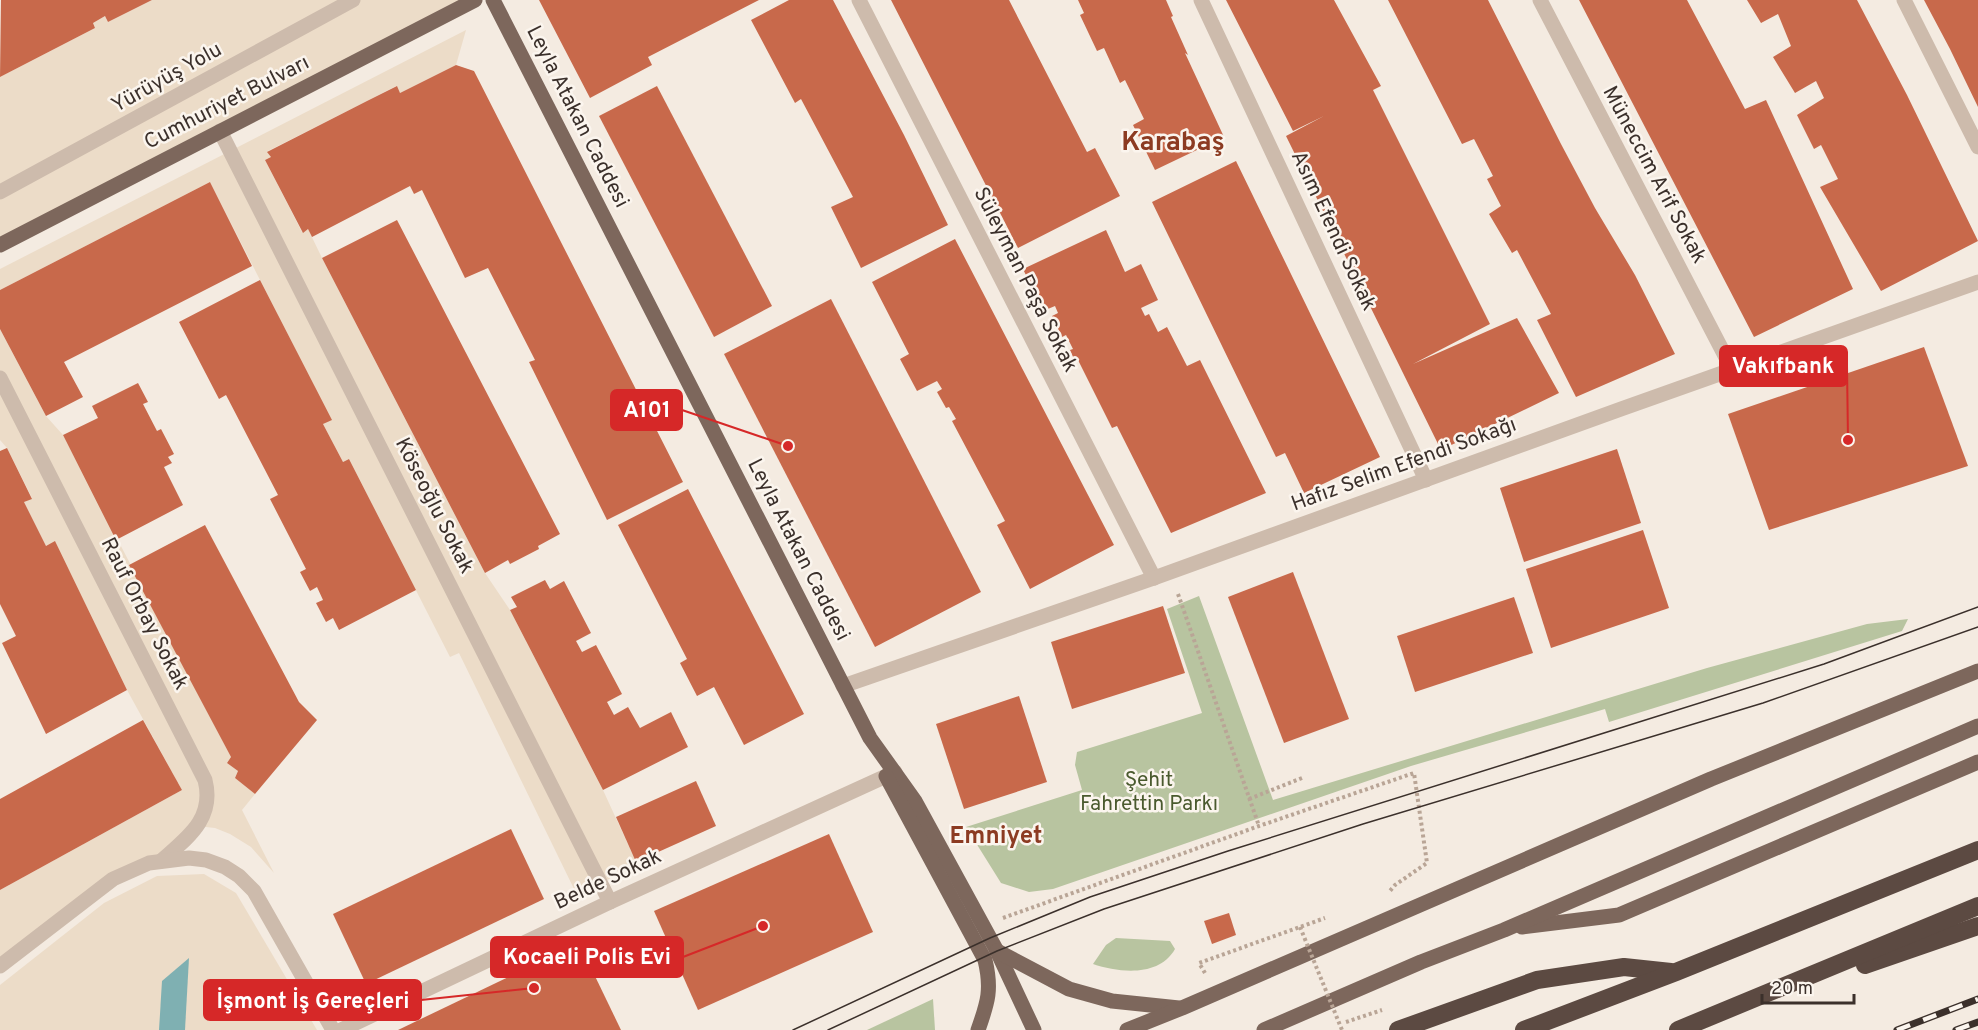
<svg xmlns="http://www.w3.org/2000/svg" width="1978" height="1030" font-family="Overpass,sans-serif">
  <style>
    .green { fill: #b8c4a0 }
    .plaza { fill: #ecdcc8 }
    .water { fill: #7fb0b2 }
    .building { fill: #c8694b }
    .lines { fill: none; stroke-linecap: round; stroke-linejoin: round }
    .path { stroke: #b9a596; stroke-width: 4; stroke-dasharray: 3 3; stroke-linecap: butt }
    .street { stroke: #cdbbac; stroke-width: 15 }
    .primary { stroke: #7d675c; stroke-width: 15 }
    .highway { stroke: #5c4a42; stroke-width: 18 }
    .tram { stroke: #3b302b; stroke-width: 1.5 }
    .rail-casing { stroke: #3b302b; stroke-width: 7 }
    .rail { stroke: #fbf5ee; stroke-width: 4.5; stroke-dasharray: 14; stroke-linecap: butt }
    .path-bridge { stroke: #b9a596; stroke-width: 4; stroke-dasharray: 3 3; stroke-linecap: butt }
    .labels { text-anchor: middle; dominant-baseline: central; stroke-width: 5; stroke-linejoin: round; paint-order: stroke }
    .street-label { font-size: 21px; fill: #3b302b; stroke: #fbf5ee }
    .park-label { font-size: 21px; fill: #4a5a2e; stroke: #fbf5ee }
    .quarter-label { font-size: 24px; font-weight: bold; fill: #8c3b22; stroke: #fbf5ee }
    .district-label { font-size: 27px; font-weight: bold; fill: #8c3b22; stroke: #fbf5ee }
    .leader { fill: none; stroke: #d62828; stroke-width: 2 }
    .callout-dot { fill: #d62828; stroke: #fbf5ee; stroke-width: 2 }
    .callout { fill: #d62828; stroke: #d62828; stroke-width: 2 }
    .callout-label { font-size: 22px; text-anchor: middle; font-weight: bold; fill: #fff }
  </style>
  <rect width="100%" height="100%" fill="#f4ebe1"/>
  <g class="green">
    <path d="M1199 596 1273 800 1707 668 1867 624 1908 619 1902 631 1609 722 1605 709 1411 766 1053 889 1029 892 1001 883 966 827 1082 790 1075 765 1077 752 1202 713 1167 609Z"/>
    <path d="M1116 938 1170 941 1175 949C1159 977 1120 973 1093 964L1106 945Z"/>
    <path d="M933 999 935 1030H867Z"/>
  </g>
  <g class="plaza">
    <path d="M152 0H475L0 245V77L95 28 93 23 105 16 108 22Z"/>
    <path d="M466 30 456 65 400 93 396 86 367 101 268 151 271 157 265 160 302 232 308 229 322 258 485 573 510 610 603 790 636 862 623 873 576 893 459 653 450 657 349 459 343 462 323 424 331 419 210 182 0 290V269Z"/>
    <path d="M0 329 46 416 63 435 231 757 227 763 238 771 235 778 255 794 242 810 274 873 251 847 230 834 215 828 197 826 149 863 0 966V890L182 790 127 690 55 542 46 546 24 502 32 498 7 448 0 440Z"/>
    <path d="M204 874 236 893 317 1030H0V985L104 903 157 876Z"/>
  </g>
  <path class="water" d="M189 958 185 1030H159L162 981Z"/>
  <g class="building">
    <path d="M1 0H152L108 22 105 16 93 23 95 28 0 77Z"/>
    <path d="M539 0H759L648 57 652 65 590 98Z"/>
    <path d="M789 0H833L904 135 948 225 861 268 831 207 853 197 801 99 795 103 751 20Z"/>
    <path d="M891 0H1009L1087 152 1095 148 1120 196 1018 248Z"/>
    <path d="M1078 0H1166L1173 16 1171 17 1188 55 1185 53 1224 137 1155 170 1133 125 1144 119 1125 80 1120 83 1104 48 1097 51 1080 15 1084 13Z"/>
    <path d="M1226 0H1334L1381 86 1373 90 1490 324 1413 364 1517 318 1559 393 1441 450 1286 136 1324 116 1293 131Z"/>
    <path d="M1388 0H1488L1561 144 1595 208 1635 275 1675 354 1576 397 1537 320 1551 314 1517 250 1512 253 1489 214 1501 206 1487 179 1493 176 1474 139 1462 144Z"/>
    <path d="M1579 0H1687L1745 109 1766 100 1853 289 1754 337Z"/>
    <path d="M1747 0H1857L1907 95 1978 241 1881 291 1820 187 1838 179 1821 145 1814 149 1797 115 1824 98 1816 81 1795 93 1773 57 1791 46 1778 14 1761 23Z"/>
    <path d="M1924 0H1978V107L1950 49Z"/>
    <path d="M456 65 474 71 683 482 607 520 529 362 535 360 488 268 465 278 422 190 414 194 410 186 312 237 308 229 303 233 265 160 271 157 267 152 367 101 397 86 400 93Z"/>
    <path d="M657 86 772 306 714 337 599 116Z"/>
    <path d="M1236 161 1380 457 1304 493 1285 453 1276 457 1152 202Z"/>
    <path d="M210 182 252 266 64 362 83 397 46 416 0 329V290Z"/>
    <path d="M397 220 560 534 538 546 539 549 510 564 508 560 485 573 322 258Z"/>
    <path d="M1106 230 1125 272 1141 264 1158 300 1141 308 1145 316 1149 314 1158 332 1167 327 1187 366 1200 360 1266 493 1171 533 1117 426 1112 428 1077 358 1074 359 1070 350 1073 349 1066 335 1062 337 1052 316 1058 313 1055 306 1043 311 1023 269Z"/>
    <path d="M955 239 1114 545 1030 589 997 525 1005 521 952 421 956 419 949 407 946 408 937 392 942 389 937 381 917 391 900 359 909 354 872 282Z"/>
    <path d="M260 280 332 420 323 424 343 462 349 459 416 590 339 630 333 618 326 622 316 603 323 600 317 587 310 591 300 572 306 569 270 499 278 495 226 395 219 399 179 322Z"/>
    <path d="M831 299 981 592 875 647 724 354Z"/>
    <path d="M1924 347 1968 466 1769 530 1728 414Z"/>
    <path d="M138 383 148 402 143 404 157 431 161 429 174 454 168 457 172 463 164 467 183 505 116 540 63 435 98 418 92 406Z"/>
    <path d="M7 448 32 499 24 502 46 546 55 541 127 690 46 734 2 643 16 636 0 604V451Z"/>
    <path d="M1617 449 1641 523 1524 562 1500 488Z"/>
    <path d="M688 489 804 714 744 745 714 687 697 696 680 663 687 659 618 525Z"/>
    <path d="M205 525 299 702 317 720 255 794 235 778 238 771 227 763 231 757 129 565Z"/>
    <path d="M1643 530 1669 608 1551 648 1526 569Z"/>
    <path d="M1293 572 1349 719 1284 743 1228 597Z"/>
    <path d="M545 580 550 589 564 581 591 633 576 641 582 652 596 645 622 694 607 702 614 715 628 707 640 728 671 712 688 747 603 790 510 610 517 607 511 597Z"/>
    <path d="M1514 597 1533 653 1415 692 1397 636Z"/>
    <path d="M1163 606 1185 673 1072 709 1051 642Z"/>
    <path d="M1019 696 1047 782 964 809 936 724Z"/>
    <path d="M143 720 182 790 0 890V799Z"/>
    <path d="M696 781 716 826 636 862 616 817Z"/>
    <path d="M511 829 544 899 366 984 333 914Z"/>
    <path d="M829 834 873 932 698 1010 654 911Z"/>
    <path d="M1229 913 1236 935 1212 944 1204 921Z"/>
    <path d="M579 943 621 1030H398Z"/>
  </g>
  <g class="lines">
    <g class="path">
      <path d="M1178 594 1259 826"/>
      <path d="M1249 799 1302 778"/>
      <path d="M1003 918 1259 826 1414 773 1427 863 1395 885 1389 892"/>
      <path d="M1205 973 1199 963 1325 918"/>
      <path d="M1346 1022 1382 1010"/>
    </g>
    <g class="street">
      <path d="M859 0 1154 578"/>
      <path d="M1201 0 1426 480"/>
      <path d="M1540 0 1732 369"/>
      <path d="M1904 0 1978 147"/>
      <path d="M220 131 610 902"/>
      <path d="M0 192 353 0"/>
      <path d="M0 378 205 780C215 819 187 838 161 861"/>
      <path d="M843 686 1154 578 1621 409 1978 282"/>
      <path d="M0 966 113 879 149 863 189 858 206 860 225 867 239 876 254 891 333 1030"/>
      <path d="M341 1030 610 902 895 772"/>
    </g>
    <g class="primary">
      <path d="M493 0 870 738 915 801 997 951 1034 1030"/>
      <path d="M0 245 475 0"/>
      <path d="M886 776 985 960C992 989 988 1002 978 1030"/>
      <path d="M1522 927 1619 915 1978 762"/>
      <path d="M997 951 1069 989 1112 1001 1179 1008"/>
      <path d="M1127 1030 1182 1008 1711 779 1978 671"/>
      <path d="M1264 1030 1421 962 1504 930 1978 726"/>
    </g>
    <g class="highway">
      <path d="M1865 965 1978 926"/>
      <path d="M1398 1030 1537 980 1624 967 1671 972"/>
      <path d="M1524 1030 1676 972 1978 850"/>
      <path d="M1678 1030 1978 906"/>
    </g>
    <g class="tram">
      <path d="M793 1030 990 938 1090 897 1228 851 1824 664 1978 607"/>
      <path d="M828 1030 997 951 1104 909 1363 824 1763 703 1978 627"/>
    </g>
    <g class="rail-casing">
      <g id="rail">
        <path d="M1897 1030 1978 999"/>
        <path d="M1956 1030 1978 1022"/>
      </g>
    </g>
    <use href="#rail" class="rail"/>
    <path class="path-bridge" d="M1300 927 1342 1030"/>
  </g>
  <g class="labels">
    <g class="street-label">
      <text transform="translate(167 78) rotate(-29)">Yürüyüş Yolu</text>
      <text transform="translate(227 103) rotate(-27)">Cumhuriyet Bulvarı</text>
      <text transform="translate(577 117) rotate(63)">Leyla Atakan Caddesi</text>
      <text transform="translate(1654 175) rotate(62)">Müneccim Arif Sokak</text>
      <text transform="translate(1333 231) rotate(65)">Asım Efendi Sokak</text>
      <text transform="translate(1025 280) rotate(63)">Süleyman Paşa Sokak</text>
      <text transform="translate(1404 465) rotate(-20)">Hafız Selim Efendi Sokağı</text>
      <text transform="translate(434 506) rotate(63)">Köseoğlu Sokak</text>
      <text transform="translate(798 550) rotate(63)">Leyla Atakan Caddesi</text>
      <text transform="translate(144 614) rotate(63)">Rauf Orbay Sokak</text>
      <text transform="translate(608 880) rotate(-25)">Belde Sokak</text>
    </g>
    <g class="park-label">
      <text x="1149" y="780">Şehit<tspan x="1149" dy="24">Fahrettin Parkı</tspan></text>
    </g>
    <g class="quarter-label">
      <text x="996" y="837">Emniyet</text>
    </g>
    <g class="district-label">
      <text x="1173" y="143">Karabaş</text>
    </g>
  </g>
  <path class="leader" d="M1848 440L1847 366M788 446L682 410M763 926L683 957M534 988L421 1000"/>
  <g class="callout-dot">
    <circle cx="1848" cy="440" r="6"/>
    <circle cx="788" cy="446" r="6"/>
    <circle cx="763" cy="926" r="6"/>
    <circle cx="534" cy="988" r="6"/>
  </g>
  <g class="callout">
    <rect x="1720" y="346" width="127" height="40" rx="6"/>
    <rect x="611" y="390" width="71" height="40" rx="6"/>
    <rect x="491" y="937" width="192" height="40" rx="6"/>
    <rect x="204" y="980" width="217" height="40" rx="6"/>
  </g>
  <g class="callout-label">
    <text x="1783" y="373">Vakıfbank</text>
    <text x="647" y="417">A101</text>
    <text x="587" y="964">Kocaeli Polis Evi</text>
    <text x="313" y="1008">İşmont İş Gereçleri</text>
  </g>
  <path d="M1762 994v9h92v-9" fill="none" stroke="#3b302b" stroke-width="3"/>
  <text x="1771" y="994" font-size="18" fill="#3b302b" stroke="#fbf5ee" stroke-width="4.5" paint-order="stroke">20 m</text>
</svg>
